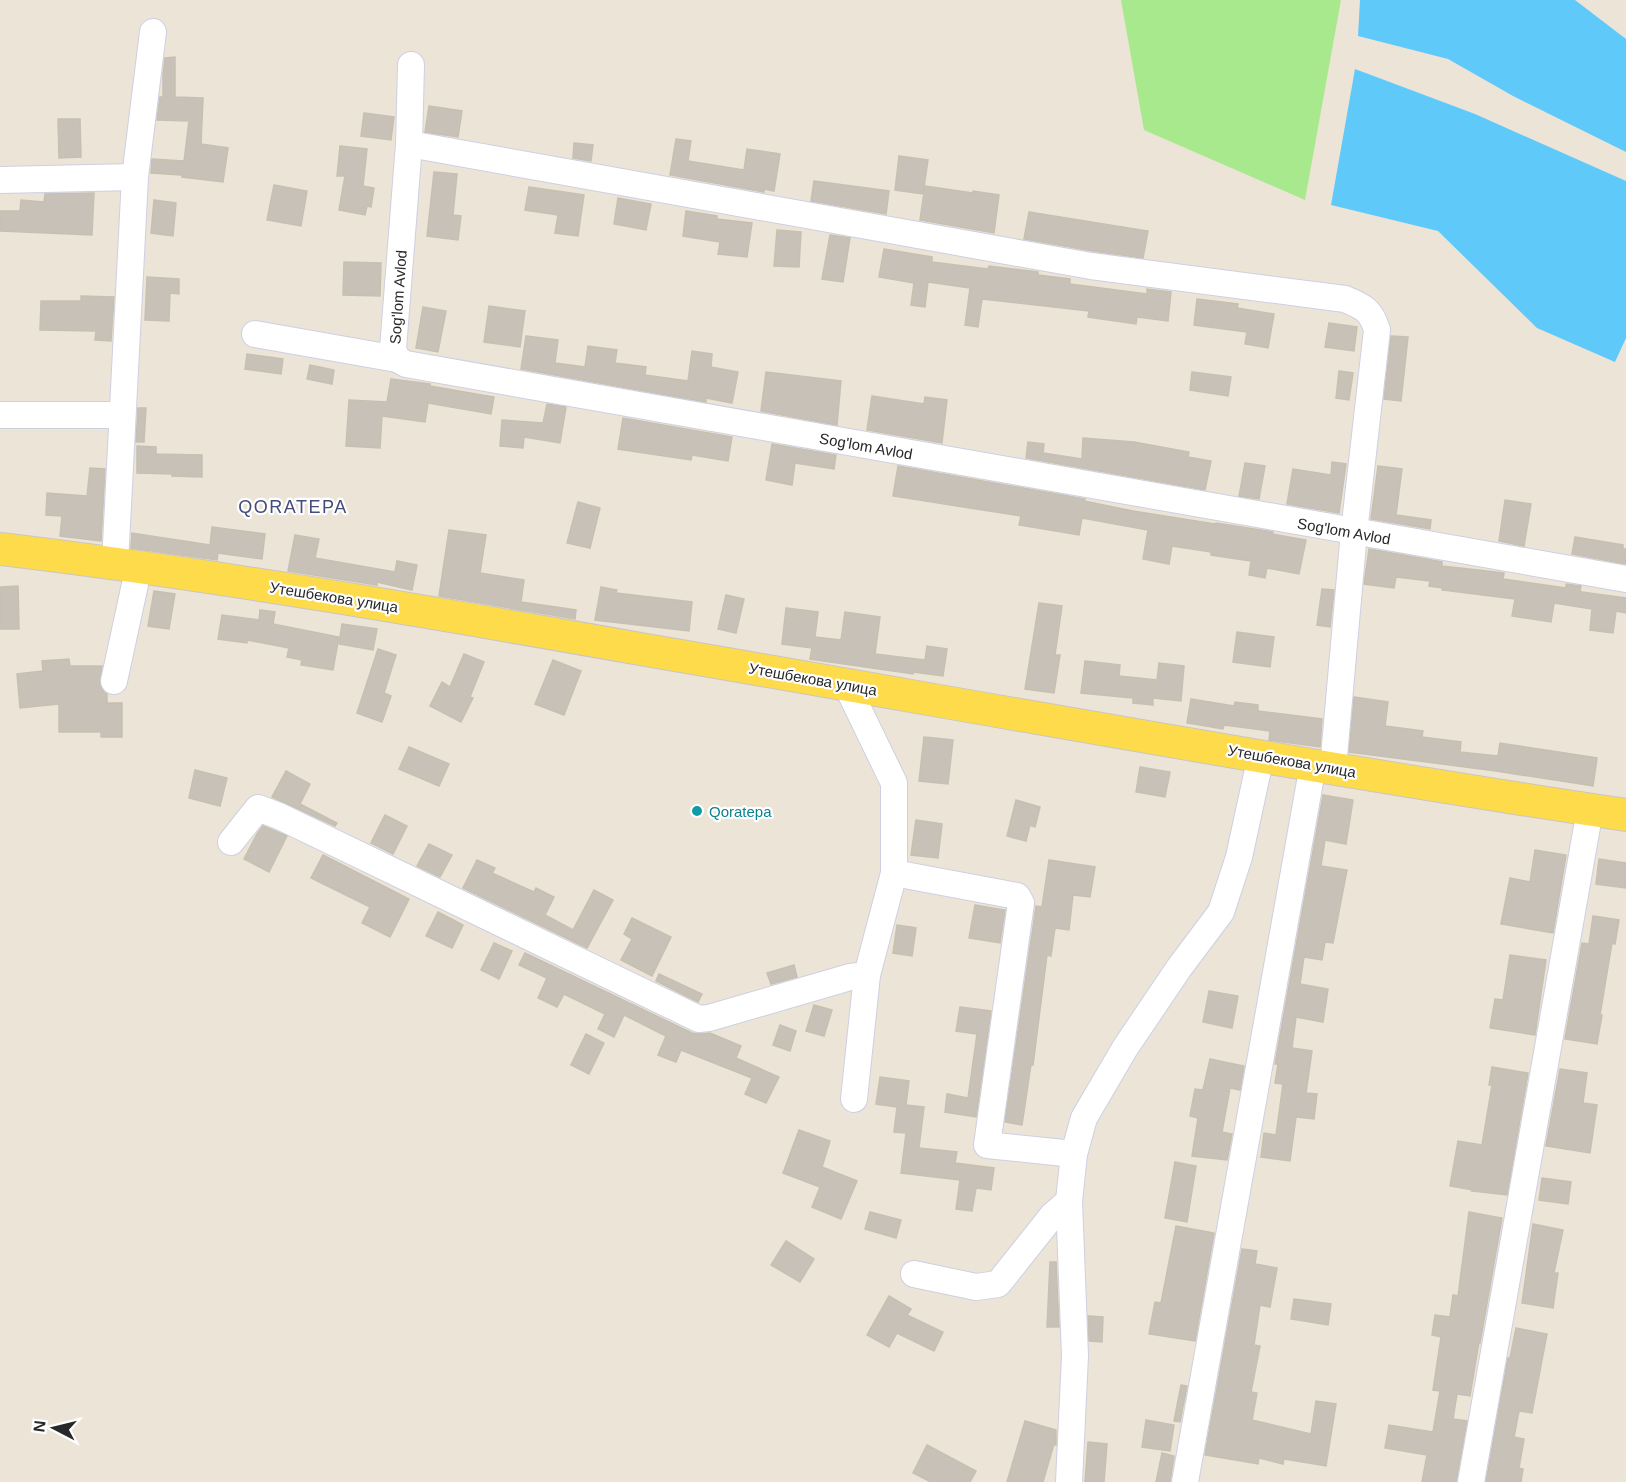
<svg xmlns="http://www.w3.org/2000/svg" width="1626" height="1482" font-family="Helvetica,sans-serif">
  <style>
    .green { fill: #a9e98e }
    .water { fill: #5fcafa }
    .building { fill: #c7c1b7; stroke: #c7c0b1; stroke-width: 1.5 }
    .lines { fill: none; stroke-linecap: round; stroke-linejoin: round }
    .minor-casing { stroke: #cdd0e3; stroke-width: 28 }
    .major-casing { stroke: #c7c7c7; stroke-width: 34 }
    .minor { stroke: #fff; stroke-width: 26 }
    .major { stroke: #fedb4b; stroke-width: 32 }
    .culture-dot { fill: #0f9aa8; stroke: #fff; stroke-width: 2 }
    .labels { text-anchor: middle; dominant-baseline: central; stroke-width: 4.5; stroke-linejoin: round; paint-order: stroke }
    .street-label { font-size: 15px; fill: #282828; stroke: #fff }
    .culture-label { font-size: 15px; fill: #0d838f; stroke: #fff; text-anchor: start }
    .quarter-label { font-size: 18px; letter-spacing: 1.5px; fill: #444c7c; stroke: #fff }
  </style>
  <rect width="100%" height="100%" fill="#ece4d7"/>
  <path class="green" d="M1121 0H1341L1305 200 1144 130Z"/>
  <g class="water">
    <path d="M1360 0H1575L1626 39V152L1513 96 1448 59 1358 36Z"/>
    <path d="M1355 69 1475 114 1626 181V338L1615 362 1537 328 1438 231 1331 205Z"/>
  </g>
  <g class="building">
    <path d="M175 57V97L203 98 201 144 228 148 223 182 182 177V175L151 173 152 159 184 161 189 121 157 120 160 97H163V75L165 58Z"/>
    <path d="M429 106 462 111 458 137 425 132Z"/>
    <path d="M364 113 394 117 391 140 361 136Z"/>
    <path d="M58 119H80L81 157 59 158Z"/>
    <path d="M676 139 691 141 688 161 744 170 747 149 780 154 774 191 764 189V192L670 175Z"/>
    <path d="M574 143 593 145 591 161 573 158Z"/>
    <path d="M340 146 367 149 363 186 374 188 371 207 367 206 365 215 339 210 345 176H337Z"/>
    <path d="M899 156 928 160 923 194 895 190Z"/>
    <path d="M434 172 457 174 453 215 461 216 458 240 427 236Z"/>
    <path d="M814 181 889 191 886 214 811 201Z"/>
    <path d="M274 185 307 191 301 226 267 220Z"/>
    <path d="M925 186 973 193V191L999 195 994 233 920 220Z"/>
    <path d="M529 187 584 195 578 236 555 233 558 215 525 210Z"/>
    <path d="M94 193 92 235 0 231V211H20L21 200 44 202 45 194Z"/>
    <path d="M618 198 651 204 646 230 614 224Z"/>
    <path d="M154 200 176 203 173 236 151 233Z"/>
    <path d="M686 211 717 216V219L752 223 747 257 718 254 720 242 683 236Z"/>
    <path d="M1029 212 1148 231 1143 258 1093 251 1024 239Z"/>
    <path d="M777 230 801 232 799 267 774 266Z"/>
    <path d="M830 235 850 238 843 282 822 279Z"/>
    <path d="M884 249 932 257V262L988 269 989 266 1038 272V275L1070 279V284L1147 294V289L1171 292 1168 321 1137 317 1136 324 1088 317 1089 311 982 299 978 327 965 325 970 288 928 282 925 307 911 305 914 283 879 277Z"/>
    <path d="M344 262 381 263 380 296 343 295Z"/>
    <path d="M147 277 179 279V294L170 293 169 321 145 320Z"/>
    <path d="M81 296 114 297 111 341 95 340 96 331 40 330 41 301H81Z"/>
    <path d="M1197 299 1238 304 1237 308 1274 314 1268 348 1245 344 1247 332 1194 325Z"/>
    <path d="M489 306 525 311 520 347 484 342Z"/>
    <path d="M423 307 446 311 438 352 416 348Z"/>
    <path d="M1329 323 1357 327 1354 351 1325 347Z"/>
    <path d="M526 336 558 340 555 363 585 367 588 346 617 350 615 363 646 367 645 375 688 381 692 351 712 354 711 367 738 372 732 403 706 398V402L521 369Z"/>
    <path d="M1391 336 1408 337 1401 401 1384 399Z"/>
    <path d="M247 354 283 359 281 374 245 369Z"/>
    <path d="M310 365 334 370 332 384 307 379Z"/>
    <path d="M1339 371 1353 373 1349 400 1336 398Z"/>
    <path d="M766 372 841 381 837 425 761 411Z"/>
    <path d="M1192 372 1231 377 1228 396 1190 390Z"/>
    <path d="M391 379 430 384V386L494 397 491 414 428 403 425 422 382 416 380 448 346 446 349 400 387 402Z"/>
    <path d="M872 396 924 404 925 397 947 400 942 443 867 430Z"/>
    <path d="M547 404 566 407 560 443 524 437 523 448 500 446 502 420 543 423Z"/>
    <path d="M138 408H146L144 442H136Z"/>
    <path d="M623 418 732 437 728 461 692 455 691 460 618 449Z"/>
    <path d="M1083 438 1134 442 1189 452 1188 457 1211 461 1205 490 1026 458 1028 442 1044 444 1043 453 1082 459Z"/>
    <path d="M772 444 836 455 834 469 795 463 792 485 766 480Z"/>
    <path d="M137 446 156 447V454L202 455V477L172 476V474L137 473Z"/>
    <path d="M1332 462 1346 464 1339 513 1287 504 1293 469 1331 475Z"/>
    <path d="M1245 463 1265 466 1259 499 1239 496Z"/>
    <path d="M898 466 1085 499 1084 501 1133 511 1215 524 1216 523 1273 532 1272 534 1306 540 1299 574 1267 568 1265 578 1249 575 1251 561 1211 555V552L1172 546 1169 564 1143 559 1148 530 1082 518 1079 535 1019 525 1021 516 893 496Z"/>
    <path d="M1378 466 1402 469 1396 515 1431 520 1430 529 1371 519Z"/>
    <path d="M90 468 105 469 101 541 60 536 62 516 46 515 47 493 87 496Z"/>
    <path d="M1505 500 1531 504 1524 546 1499 541Z"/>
    <path d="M578 502 600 508 590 548 567 543Z"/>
    <path d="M212 527 265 534 262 559 218 553 217 560 131 548 132 533 210 545Z"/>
    <path d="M449 530 486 535 480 573 524 580 521 602 576 610 575 619 439 596Z"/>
    <path d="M295 535 319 539 315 558 395 572 397 561 417 565 412 590 377 582V585L288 571Z"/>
    <path d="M1575 537 1623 545V549H1626V564L1572 554Z"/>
    <path d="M1369 549 1442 562V566L1504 573 1503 579 1566 588V584L1581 586 1580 591 1582 592 1626 598V613L1616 611 1613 633 1590 630 1592 609 1554 603 1551 622 1512 616 1515 599 1442 590 1443 588 1429 586 1430 581 1396 577 1394 588 1364 584Z"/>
    <path d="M18 586 19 629H0V587Z"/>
    <path d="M601 587 617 590 616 593 692 602 689 631 595 620Z"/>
    <path d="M1322 589 1334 590 1330 627 1317 625Z"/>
    <path d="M154 591 175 594 169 629 148 626Z"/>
    <path d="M726 595 744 599 736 633 718 629Z"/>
    <path d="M1039 603 1062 606 1055 655H1060L1054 693 1025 689Z"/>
    <path d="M786 608 818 612 815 637 841 640 845 612 880 617 875 654 925 660 927 646 947 649 943 676 913 672V674L810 659 812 648 782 644Z"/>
    <path d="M260 610 275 612 273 624 339 637 333 670 301 665 302 660 287 657 289 648 247 640V643L218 639 222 615 259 620Z"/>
    <path d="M342 624 377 629 373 650 339 644Z"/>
    <path d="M1237 632 1274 637 1270 667 1233 662Z"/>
    <path d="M378 649 396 655 384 693 391 696 382 722 357 713Z"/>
    <path d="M464 654 484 662 470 697 473 698 461 722 430 706 442 682 450 687Z"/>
    <path d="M69 659 70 666H102L100 685 104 692 107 694V703H122V737H101V732H59V704L20 708 17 674 43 671 42 661Z"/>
    <path d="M553 660 581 671 564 715 535 704Z"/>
    <path d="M1085 661 1120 665 1119 676 1157 680 1159 663 1184 666 1181 701 1153 698V705L1133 703V698L1081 693Z"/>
    <path d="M1354 697 1388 702 1385 726 1423 731 1422 737 1461 742 1460 752 1498 756 1500 743 1597 758 1593 786 1496 771 1349 752Z"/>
    <path d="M1191 699 1234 706 1235 702 1258 705V711L1322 719 1320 747 1269 740 1270 731 1224 725 1223 729 1187 723Z"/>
    <path d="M924 737 953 740 948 784 919 781Z"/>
    <path d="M409 747 449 764 439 786 399 769Z"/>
    <path d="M1140 767 1170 772 1165 797 1136 792Z"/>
    <path d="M195 770 227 778 220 806 189 798Z"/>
    <path d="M286 771 310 784 300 804 337 823 335 826 272 797Z"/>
    <path d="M1323 795 1353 800 1346 844 1325 840 1321 866 1347 870 1333 943 1325 942 1322 960 1304 957 1300 984 1328 989 1323 1022 1296 1017 1292 1048 1312 1051 1306 1093 1317 1094 1314 1119 1296 1117 1290 1161 1261 1157 1264 1133 1276 1135 1283 1084 1275 1083 1278 1064H1275Z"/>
    <path d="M1016 800 1040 807 1035 827 1030 825 1026 841 1007 836Z"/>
    <path d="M385 815 407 826 393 854 371 843Z"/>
    <path d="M916 820 942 824 938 858 911 855Z"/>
    <path d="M263 826 287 836 269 872 244 859 257 834Z"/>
    <path d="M429 844 452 855 440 877 417 866Z"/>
    <path d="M1535 850 1566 855 1553 933 1501 924 1510 878 1530 882Z"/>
    <path d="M323 855 409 899 390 937 362 923 370 907 311 878Z"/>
    <path d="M1599 859 1626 863V888L1596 884Z"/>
    <path d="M477 860 495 868 492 873 534 892 536 888 554 897 545 915 573 930 594 890 613 900 587 948 463 888Z"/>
    <path d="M1049 860 1095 867 1090 897 1073 895 1069 930 1055 928 1051 956 1047 955 1033 1065H1031L1022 1125 1005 1122 1036 906 1042 907Z"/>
    <path d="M975 905 1005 910 1000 943 969 938Z"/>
    <path d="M438 912 463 925 452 948 426 936Z"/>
    <path d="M1593 916 1619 920 1615 944 1612 943 1600 1015H1602L1597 1044 1565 1039 1582 943 1589 944Z"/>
    <path d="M632 918 671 937 652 976 621 960 632 939 624 934Z"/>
    <path d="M897 925 916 928 912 956 893 953Z"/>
    <path d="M494 943 512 951 499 979 481 970Z"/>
    <path d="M525 953 692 1033 700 1034 710 1033 741 1046 736 1058 779 1077 766 1103 745 1094 752 1078 681 1050 676 1062 658 1055 666 1036 624 1015 614 1037 598 1029 605 1014 564 994 557 1007 538 998 547 978 519 965Z"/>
    <path d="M1510 955 1546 960 1535 1035 1490 1028 1495 999 1503 1000Z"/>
    <path d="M794 965 797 977 771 984 767 973Z"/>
    <path d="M659 974 702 994 698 1002 656 981Z"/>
    <path d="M1209 991 1238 996 1232 1028 1203 1022Z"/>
    <path d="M814 1005 832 1010 824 1036 806 1031Z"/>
    <path d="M960 1007 991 1011 976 1117 945 1112 947 1094 968 1098 977 1034 956 1031Z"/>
    <path d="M780 1025 796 1031 790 1051 773 1045Z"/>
    <path d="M586 1034 604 1043 589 1074 571 1065Z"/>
    <path d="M1210 1059 1244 1066 1240 1090 1230 1088 1222 1132 1232 1134 1227 1160 1192 1156 1198 1118 1190 1116 1195 1089 1203 1090Z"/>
    <path d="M1492 1067 1528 1073 1507 1195 1472 1191 1473 1190 1450 1186 1458 1141 1482 1145 1492 1085H1489Z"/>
    <path d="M1560 1069 1587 1073 1583 1103 1597 1105 1590 1153 1546 1146Z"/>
    <path d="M880 1077 909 1081 906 1105 924 1107 919 1148 957 1152 955 1163 994 1168 991 1190 976 1188 972 1211 956 1209 960 1180 901 1173 906 1133 894 1132 897 1107 876 1104Z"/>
    <path d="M799 1130 830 1141 822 1167 857 1181 841 1219 812 1207 820 1187 783 1173Z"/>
    <path d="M1175 1162 1196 1166 1187 1222 1165 1218Z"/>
    <path d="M1542 1178 1571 1182 1568 1204 1539 1200Z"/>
    <path d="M870 1212 901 1220 896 1238 865 1229Z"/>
    <path d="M1469 1212 1502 1218 1480 1343 1479 1342 1470 1396 1457 1394 1453 1419 1467 1421 1456 1482H1422L1427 1455 1385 1448 1389 1425 1433 1432 1440 1391 1433 1390 1441 1337 1432 1335 1435 1315 1450 1317 1453 1295 1458 1296Z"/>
    <path d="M1533 1224 1563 1230 1554 1273H1558L1553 1308 1522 1303Z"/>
    <path d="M1176 1226 1214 1233 1195 1341 1149 1334 1155 1302 1161 1303Z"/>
    <path d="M786 1241 814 1259 800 1282 771 1265Z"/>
    <path d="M1242 1249 1257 1251 1255 1264 1277 1268 1270 1307 1260 1305 1254 1345 1260 1346 1251 1392 1257 1393 1252 1420 1311 1434 1316 1401 1336 1404 1326 1466 1284 1459 1283 1464 1259 1458 1258 1464 1205 1455Z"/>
    <path d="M1050 1262H1056L1059 1327H1047Z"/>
    <path d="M889 1296 911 1309 907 1315 943 1332 934 1351 897 1333 889 1347 867 1335Z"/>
    <path d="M1294 1299 1331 1304 1328 1325 1291 1319Z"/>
    <path d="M1088 1316 1103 1317 1102 1342 1089 1341Z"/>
    <path d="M1516 1328 1547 1334 1532 1413 1519 1411 1514 1437 1524 1439 1519 1468 1523 1469 1521 1482H1486L1508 1358H1510Z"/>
    <path d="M1181 1385 1187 1386 1180 1422 1174 1421Z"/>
    <path d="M1146 1420 1174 1425 1170 1451 1142 1447Z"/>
    <path d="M1025 1421 1056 1430V1445L1054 1444 1043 1482H1007Z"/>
    <path d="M1088 1442 1107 1444 1104 1482H1085Z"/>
    <path d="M927 1445 976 1471 970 1482H931L913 1473Z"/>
    <path d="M1162 1453 1174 1456 1170 1482H1156Z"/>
  </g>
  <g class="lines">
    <g class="minor-casing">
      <g id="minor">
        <path d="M411 65 409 144 393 349 397 359 406 364 1626 579"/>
        <path d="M409 144 1091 266 1345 299C1364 307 1371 310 1377 330L1354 532 1333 768"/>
        <path d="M0 180 135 177"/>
        <path d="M255 334 397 359"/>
        <path d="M0 415H122"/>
        <path d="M115 563 135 177 153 32"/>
        <path d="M114 681 139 566"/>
        <path d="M231 842 258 808 279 816 699 1019 709 1018 850 977 867 975 894 873V783L846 684"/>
        <path d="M894 873 1017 896 1021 903 987 1145 1074 1154"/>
        <path d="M854 1099 867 975"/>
        <path d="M914 1274 976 1287 998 1284 1052 1216 1069 1201"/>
        <path d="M1069 1482 1075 1356 1069 1201 1074 1154 1084 1118 1125 1048 1179 968 1221 912 1239 857 1261 756"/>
        <path d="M1185 1482 1313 765"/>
        <path d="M1471 1482 1590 810"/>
      </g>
    </g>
    <g class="major-casing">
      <path id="major" d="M0 549C217 575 431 612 646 650 973 706 1298 766 1626 815"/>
    </g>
    <use href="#minor" class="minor"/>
    <use href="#major" class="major"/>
  </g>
  <circle class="culture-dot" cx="697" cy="811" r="6"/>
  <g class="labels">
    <g class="street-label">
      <text transform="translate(398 297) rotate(-86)">Sog'lom Avlod</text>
      <text transform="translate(866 446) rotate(10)">Sog'lom Avlod</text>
      <text transform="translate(1344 531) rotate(10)">Sog'lom Avlod</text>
      <text transform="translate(334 597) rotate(9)">Утешбекова улица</text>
      <text transform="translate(813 679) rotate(10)">Утешбекова улица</text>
      <text transform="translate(1292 761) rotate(10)">Утешбекова улица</text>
    </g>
    <g class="culture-label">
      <text x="709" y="811">Qoratepa</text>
    </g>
    <g class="quarter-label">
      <text x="293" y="507">QORATEPA</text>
    </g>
  </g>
  <g transform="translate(54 1428) rotate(277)" stroke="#ffffff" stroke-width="4.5" paint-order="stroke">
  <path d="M0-4.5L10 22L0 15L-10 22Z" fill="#282828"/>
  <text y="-9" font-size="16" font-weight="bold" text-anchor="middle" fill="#282828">N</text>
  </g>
</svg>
